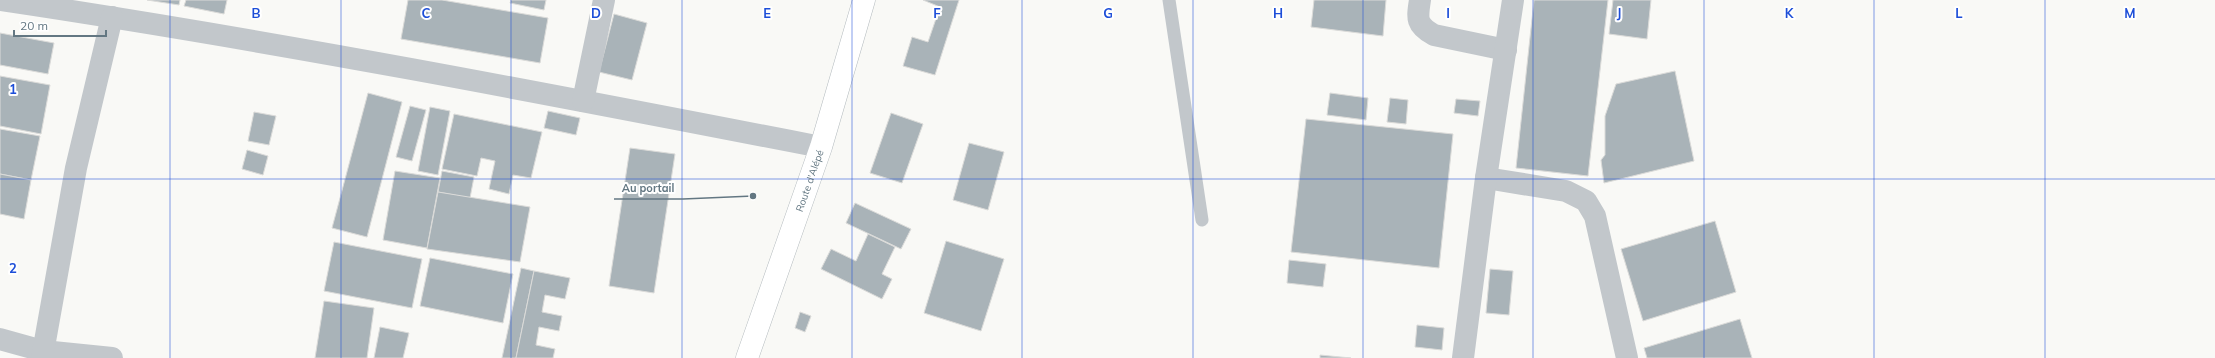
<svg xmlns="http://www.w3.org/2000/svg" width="2215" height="358" font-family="Mulish,sans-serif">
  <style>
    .building { fill: #a9b3b8; stroke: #dbdbd9 }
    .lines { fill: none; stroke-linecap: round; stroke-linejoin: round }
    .secondary-casing { stroke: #b4bbbf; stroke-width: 23 }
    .service { stroke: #c2c7cb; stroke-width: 13 }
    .minor { stroke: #c2c7cb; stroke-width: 22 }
    .secondary { stroke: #fff; stroke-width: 22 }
    .grid { fill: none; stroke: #1d4ed8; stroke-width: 1; stroke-opacity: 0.55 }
    .labels { text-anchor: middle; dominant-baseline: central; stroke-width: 4; stroke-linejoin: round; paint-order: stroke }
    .street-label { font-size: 10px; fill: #637782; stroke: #fff }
    .grid-label { font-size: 13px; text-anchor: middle; font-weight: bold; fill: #1d4ed8; stroke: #fff; stroke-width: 4; stroke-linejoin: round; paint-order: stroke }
    .leader { fill: none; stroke: #637782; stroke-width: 1.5 }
    .callout-dot { fill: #637782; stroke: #fff; stroke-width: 1.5 }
    .callout-label { font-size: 11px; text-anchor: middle; font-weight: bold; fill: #637782; stroke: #fff; stroke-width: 4; stroke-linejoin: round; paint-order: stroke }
  </style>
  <rect width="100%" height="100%" fill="#f9f9f6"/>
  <g class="building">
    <path d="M147 0H180L179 5Z"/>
    <path d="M186 0H227L224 14 184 6Z"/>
    <path d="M408 0H442L548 18 540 63 401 39Z"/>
    <path d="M511 0H546L544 10 510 3Z"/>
    <path d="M923 0H959L935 75 903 66 912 37 928 42 940 7Z"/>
    <path d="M1314 0H1386L1383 36 1311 27Z"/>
    <path d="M1534 0H1608L1588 176 1516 168Z"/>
    <path d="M1613 0H1651L1647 39 1609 34Z"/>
    <path d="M614 14 647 23 632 80 599 72Z"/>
    <path d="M0 33 54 43 48 74 0 65Z"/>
    <path d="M1675 71 1694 161 1604 183 1601 160 1605 155V116L1616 84Z"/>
    <path d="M0 76 50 85 41 134 0 126Z"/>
    <path d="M368 93 402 102 367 237 332 228Z"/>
    <path d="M1330 93 1368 98 1366 120 1327 115Z"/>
    <path d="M1390 98 1408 100 1406 124 1387 122Z"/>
    <path d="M1456 99 1480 101 1478 116 1454 113Z"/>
    <path d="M410 106 426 110 412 161 396 157Z"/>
    <path d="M430 107 450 111 438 175 418 171Z"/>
    <path d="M548 111 580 118 576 135 544 128Z"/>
    <path d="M254 112 276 116 269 145 248 141Z"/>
    <path d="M891 113 923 124 902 183 870 173Z"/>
    <path d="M454 114 542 132 531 178 513 175 509 194 489 189 495 161 481 158 477 176 442 169Z"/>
    <path d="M1306 119 1453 134 1439 268 1291 252Z"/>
    <path d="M0 129 40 136 31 180 0 174Z"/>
    <path d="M969 143 1004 152 988 210 953 200Z"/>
    <path d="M630 148 675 154 654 293 609 286Z"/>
    <path d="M247 150 268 156 263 175 242 169Z"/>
    <path d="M395 171 440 178 427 248 383 240Z"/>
    <path d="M442 171 474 177 470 198 438 192Z"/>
    <path d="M0 174 31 180 24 219 0 214Z"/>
    <path d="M438 192 530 207 520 262 427 249Z"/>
    <path d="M855 203 911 229 901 249 846 223Z"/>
    <path d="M1715 221 1736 292 1643 321 1621 249Z"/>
    <path d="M868 234 895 247 882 274 892 279 882 299 821 269 831 249 856 261Z"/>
    <path d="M946 241 1004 259 981 331 924 313Z"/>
    <path d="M334 242 422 259 412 308 324 291Z"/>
    <path d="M430 258 513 274 503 323 420 306Z"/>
    <path d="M1289 260 1326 264 1323 287 1287 283Z"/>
    <path d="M521 268 534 271 516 358H502Z"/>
    <path d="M1490 269 1513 271 1509 315 1486 313Z"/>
    <path d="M534 271 570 278 565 299 545 295 542 312 562 316 559 331 539 327 536 345 555 349 553 358H516Z"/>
    <path d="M324 301 374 308 367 358H315Z"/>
    <path d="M800 312 811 316 805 332 795 328Z"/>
    <path d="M1740 319 1752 358H1647L1644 348Z"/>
    <path d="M1417 325 1444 328 1442 350 1415 347Z"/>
    <path d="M380 327 409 333 403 358H374Z"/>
    <path d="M1320 355 1351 358H1320Z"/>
  </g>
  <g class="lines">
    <g class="secondary-casing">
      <g id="secondary">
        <path id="s1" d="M747 358 821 147 864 0"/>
      </g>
    </g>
    <path class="service" d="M1169 0 1202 220"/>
    <g class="minor">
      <path d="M0 0C275 41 548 94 821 147"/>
      <path d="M1420 0C1417 19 1416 25 1434 35L1506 50"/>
      <path d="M583 101 604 0"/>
      <path d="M1486 178 1566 191 1586 201 1595 216 1627 358"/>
      <path d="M0 339 43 351 112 358"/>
      <path d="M42 358 76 168 112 17"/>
      <path d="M1463 358 1486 178 1513 0"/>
    </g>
    <use href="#secondary" class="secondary"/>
  </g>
  <path class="grid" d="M170 0V358M341 0V358M511 0V358M682 0V358M852 0V358M1022 0V358M1193 0V358M1363 0V358M1533 0V358M1704 0V358M1874 0V358M2045 0V358M0 179H2215"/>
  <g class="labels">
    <g class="street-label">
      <text stroke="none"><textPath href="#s1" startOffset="188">Route d'Alépé</textPath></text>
    </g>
  </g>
  <g class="grid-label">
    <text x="256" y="18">B</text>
    <text x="426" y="18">C</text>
    <text x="596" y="18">D</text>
    <text x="767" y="18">E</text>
    <text x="937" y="18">F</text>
    <text x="1108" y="18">G</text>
    <text x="1278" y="18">H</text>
    <text x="1448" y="18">I</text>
    <text x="1619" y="18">J</text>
    <text x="1789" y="18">K</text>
    <text x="1959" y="18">L</text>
    <text x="2130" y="18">M</text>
    <text x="13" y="94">1</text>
    <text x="13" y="273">2</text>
  </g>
  <path class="leader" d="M753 196L683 199H614"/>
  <circle class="callout-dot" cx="753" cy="196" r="4"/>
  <g class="callout-label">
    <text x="648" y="192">Au portail</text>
  </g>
  <path d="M14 30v6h92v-6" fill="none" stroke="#637782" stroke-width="2"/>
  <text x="20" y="30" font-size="12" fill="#637782" stroke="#ffffff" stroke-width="3" paint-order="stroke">20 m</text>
</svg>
